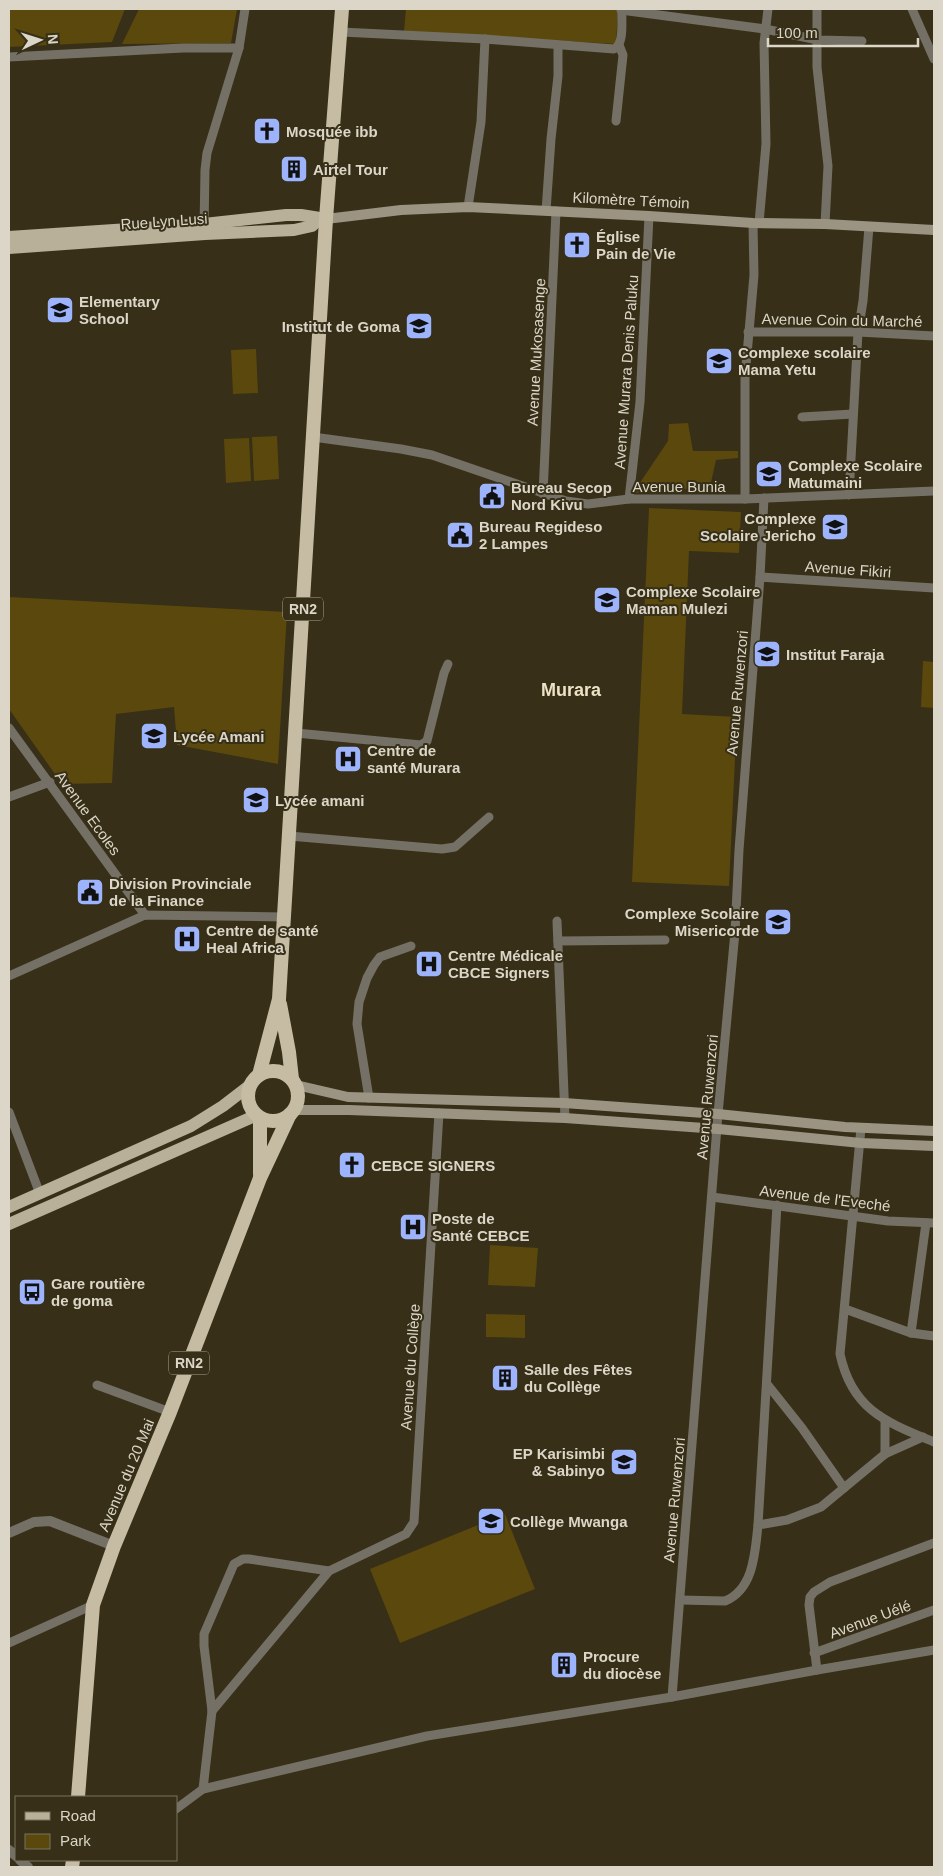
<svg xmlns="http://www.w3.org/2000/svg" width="943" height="1876" font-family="Helvetica,sans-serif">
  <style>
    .green { fill: #5b480d }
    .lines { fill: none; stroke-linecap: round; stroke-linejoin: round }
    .minor { stroke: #747065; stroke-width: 9 }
    .tertiary { stroke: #747065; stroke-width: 10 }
    .secondary { stroke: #9b9483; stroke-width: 10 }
    .primary { stroke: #b9b099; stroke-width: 12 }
    .trunk { stroke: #c6bca4; stroke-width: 14 }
    .labels { text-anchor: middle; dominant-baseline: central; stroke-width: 4; stroke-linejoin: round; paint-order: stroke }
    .shield { fill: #372f17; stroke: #aaa493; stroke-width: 1 }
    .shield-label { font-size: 14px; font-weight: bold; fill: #dbd6c8 }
    .poi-label { font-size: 15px; font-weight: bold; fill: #dbd6c8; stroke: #372f17; text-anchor: start }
    .street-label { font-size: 15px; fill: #dbd6c8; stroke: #372f17 }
    .quarter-label { font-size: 18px; font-weight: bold; fill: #ece2c5; stroke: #372f17 }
  </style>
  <rect width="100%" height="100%" fill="#372f17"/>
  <g class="green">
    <path d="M9 9H125L112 42 9 47Z"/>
    <path d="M139 9H237L231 43 122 44Z"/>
    <path d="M406 9H618L616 44 404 31Z"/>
    <path d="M256 349 258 393 233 394 231 350Z"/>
    <path d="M688 423 693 451H738V458L716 460 710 487 633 493 668 441 669 424Z"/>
    <path d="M277 436 279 479 254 481 252 437Z"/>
    <path d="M249 438 251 481 226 483 224 439Z"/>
    <path d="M649 508 741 512 739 553 689 551 682 714 737 717 729 886 632 882Z"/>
    <path d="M9 597 287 612 278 764 177 745 174 707 116 714 112 783 62 784 9 709Z"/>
    <path d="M923 661 934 662V708L921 707Z"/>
    <path d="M490 1245 538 1248 535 1287 488 1285Z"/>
    <path d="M486 1314 525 1315V1338L486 1337Z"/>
    <path d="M505 1514 535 1589 400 1643 370 1569Z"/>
  </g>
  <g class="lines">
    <g class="minor">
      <path d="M817 9V67L828 166 825 224"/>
      <path d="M912 9 934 59"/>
      <path d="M621 10 765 29 818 40 862 41"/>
      <path d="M341 32 485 39 614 49C625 44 621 20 622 9"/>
      <path d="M9 57 183 48H239"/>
      <path d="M616 121 623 55 619 45"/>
      <path d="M468 207 481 122 485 39"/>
      <path d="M546 211 551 139 558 76V45"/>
      <path d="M759 223 766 144 764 43 768 9"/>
      <path d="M204 228 205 170 207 153 239 48 245 9"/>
      <path d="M748 332H858L934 336"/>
      <path d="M802 417 853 414"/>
      <path d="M313 437 401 449 432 455 566 501 588 504 629 499H745L934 491"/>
      <path d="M543 494 556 211"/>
      <path d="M849 495 858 332 863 301 869 227"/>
      <path d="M629 499 640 402 649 216"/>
      <path d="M745 499V377L754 275 753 223"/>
      <path d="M760 577 934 588"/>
      <path d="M9 728 145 915"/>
      <path d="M296 733 421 745 427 741 444 673 448 664"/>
      <path d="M9 797 50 782"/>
      <path d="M289 836 442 849 455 847 489 817"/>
      <path d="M557 921 565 1118"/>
      <path d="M558 941 665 940"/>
      <path d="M9 976 145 915 284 917"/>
      <path d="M369 1098 357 1024 359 1002 367 978 374 965 380 957 411 946"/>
      <path d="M9 1112 40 1194"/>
      <path d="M861 1128 840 1354C852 1410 886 1422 934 1442"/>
      <path d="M712 1197 888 1221 934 1223"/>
      <path d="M845 1309 911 1333 934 1336"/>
      <path d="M911 1333 926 1223"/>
      <path d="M767 1384 802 1428 844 1488"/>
      <path d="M97 1385 170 1412"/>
      <path d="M885 1454V1421"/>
      <path d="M758 1525 787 1520 821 1507 885 1454 923 1437"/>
      <path d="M680 1600 725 1601C754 1589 755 1552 758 1525L777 1205"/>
      <path d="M9 1643 93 1605"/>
      <path d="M814 1653 934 1610"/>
      <path d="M817 1670 809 1605 810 1597 814 1592 830 1582 934 1543"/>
      <path d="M672 1697 718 1114 735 932 739 850 760 577 764 498"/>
      <path d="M212 1711 329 1571 406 1534 414 1522 439 1113"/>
      <path d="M203 1789 212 1711 204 1646V1634L234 1564 243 1559H249L329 1571"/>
      <path d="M176 1809 203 1789 427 1736 672 1697 817 1670 934 1650"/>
    </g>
    <g class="tertiary">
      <path d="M9 1533 34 1522 50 1521 114 1546"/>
      <path d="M9 1850 16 1856"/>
      <path d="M20 1860 28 1867"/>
    </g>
    <g class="secondary">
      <path d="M326 219 401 210 468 207 649 216 753 223 825 224 934 230"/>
      <path d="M296 1085 348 1097 564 1103 718 1114 845 1127 934 1131"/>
      <path d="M293 1110H349L565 1118 718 1129 861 1143 934 1146"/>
    </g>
    <g class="primary">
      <path d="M9 237 204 224 286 215H301L326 219"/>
      <path d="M9 248 205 234 294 230 312 226 319 219"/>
      <path d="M9 1207 191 1126 223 1106 249 1086"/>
      <path d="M9 1224 257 1115"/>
    </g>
    <g class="trunk">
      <path d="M280 1004 289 1052 292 1079"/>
      <circle cx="273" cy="1096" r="25"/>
      <path d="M259 1075 279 999 326 219 342 9"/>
      <path d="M260 1118V1174"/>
      <path d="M78 1797 93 1605 114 1546 170 1412 260 1178 290 1114"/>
      <path d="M72 1867 73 1860"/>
    </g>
  </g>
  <defs>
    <g id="church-square" transform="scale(1.4375)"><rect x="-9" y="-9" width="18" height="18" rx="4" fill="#9db4fd" stroke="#372f17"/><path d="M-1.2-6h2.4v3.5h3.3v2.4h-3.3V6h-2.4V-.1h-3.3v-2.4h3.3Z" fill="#111"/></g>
    <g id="building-square" transform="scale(1.4375)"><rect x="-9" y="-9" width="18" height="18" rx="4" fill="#9db4fd" stroke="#372f17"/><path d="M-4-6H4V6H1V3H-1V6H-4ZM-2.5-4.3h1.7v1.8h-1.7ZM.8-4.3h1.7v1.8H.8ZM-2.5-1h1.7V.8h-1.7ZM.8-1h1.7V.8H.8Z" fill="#111"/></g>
    <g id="school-square" transform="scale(1.4375)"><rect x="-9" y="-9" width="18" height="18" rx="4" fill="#9db4fd" stroke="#372f17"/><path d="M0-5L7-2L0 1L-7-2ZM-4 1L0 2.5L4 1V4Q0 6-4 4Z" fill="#111"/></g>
    <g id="civic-square" transform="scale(1.4375)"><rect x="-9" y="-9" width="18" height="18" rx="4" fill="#9db4fd" stroke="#372f17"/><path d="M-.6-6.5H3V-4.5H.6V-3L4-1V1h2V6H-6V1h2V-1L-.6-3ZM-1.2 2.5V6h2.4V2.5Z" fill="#111"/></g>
    <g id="hospital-square" transform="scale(1.4375)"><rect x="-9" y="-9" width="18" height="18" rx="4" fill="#9db4fd" stroke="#372f17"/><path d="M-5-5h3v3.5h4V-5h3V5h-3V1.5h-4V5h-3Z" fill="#111"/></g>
    <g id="bus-square" transform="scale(1.4375)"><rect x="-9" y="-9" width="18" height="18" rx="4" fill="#9db4fd" stroke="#372f17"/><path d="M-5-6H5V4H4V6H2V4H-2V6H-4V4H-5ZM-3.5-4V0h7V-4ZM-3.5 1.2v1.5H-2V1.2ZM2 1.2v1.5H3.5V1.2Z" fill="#111"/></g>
  </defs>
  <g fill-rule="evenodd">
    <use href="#church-square" x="267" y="131"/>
    <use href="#building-square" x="294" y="169"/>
    <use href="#church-square" x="577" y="245"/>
    <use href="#school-square" x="60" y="310"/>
    <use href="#school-square" x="419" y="326"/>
    <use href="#school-square" x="719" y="361"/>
    <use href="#school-square" x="769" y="474"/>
    <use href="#civic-square" x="492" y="496"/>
    <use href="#school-square" x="835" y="527"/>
    <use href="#civic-square" x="460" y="535"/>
    <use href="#school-square" x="607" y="600"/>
    <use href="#school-square" x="767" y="654"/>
    <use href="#school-square" x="154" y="736"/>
    <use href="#hospital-square" x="348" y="759"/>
    <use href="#school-square" x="256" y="800"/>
    <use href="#civic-square" x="90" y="892"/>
    <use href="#school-square" x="778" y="922"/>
    <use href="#hospital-square" x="187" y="939"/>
    <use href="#hospital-square" x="429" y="964"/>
    <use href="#church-square" x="352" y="1165"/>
    <use href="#hospital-square" x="413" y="1227"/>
    <use href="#bus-square" x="32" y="1292"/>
    <use href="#building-square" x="505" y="1378"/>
    <use href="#school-square" x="624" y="1462"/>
    <use href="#school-square" x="491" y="1521"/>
    <use href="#building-square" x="564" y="1665"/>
  </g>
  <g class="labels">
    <g class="shield">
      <rect x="283" y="597.5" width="40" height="23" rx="4"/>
      <rect x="169" y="1351.5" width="40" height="23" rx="4"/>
    </g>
    <g class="shield-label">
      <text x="303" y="609">RN2</text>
      <text x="189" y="1363">RN2</text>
    </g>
    <g class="poi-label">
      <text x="286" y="131">Mosquée ibb</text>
      <text x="313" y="169">Airtel Tour</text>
      <text x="596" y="236">Église<tspan x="596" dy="17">Pain de Vie</tspan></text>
      <text x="79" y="301">Elementary<tspan x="79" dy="17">School</tspan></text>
      <text x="400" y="326" text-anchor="end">Institut de Goma</text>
      <text x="738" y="352">Complexe scolaire<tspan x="738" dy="17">Mama Yetu</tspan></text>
      <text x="788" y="465">Complexe Scolaire<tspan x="788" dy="17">Matumaini</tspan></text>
      <text x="511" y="487">Bureau Secop<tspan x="511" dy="17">Nord Kivu</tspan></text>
      <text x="816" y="518" text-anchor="end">Complexe<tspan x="816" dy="17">Scolaire Jericho</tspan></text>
      <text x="479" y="526">Bureau Regideso<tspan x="479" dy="17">2 Lampes</tspan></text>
      <text x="626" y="591">Complexe Scolaire<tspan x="626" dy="17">Maman Mulezi</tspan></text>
      <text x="786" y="654">Institut Faraja</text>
      <text x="173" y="736">Lycée Amani</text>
      <text x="367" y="750">Centre de<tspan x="367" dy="17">santé Murara</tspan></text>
      <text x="275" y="800">Lycée amani</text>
      <text x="109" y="883">Division Provinciale<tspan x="109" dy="17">de la Finance</tspan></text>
      <text x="759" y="913" text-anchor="end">Complexe Scolaire<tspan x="759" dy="17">Misericorde</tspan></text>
      <text x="206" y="930">Centre de santé<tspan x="206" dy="17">Heal Africa</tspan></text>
      <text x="448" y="955">Centre Médicale<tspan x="448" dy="17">CBCE Signers</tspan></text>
      <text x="371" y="1165">CEBCE SIGNERS</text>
      <text x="432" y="1218">Poste de<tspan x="432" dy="17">Santé CEBCE</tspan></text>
      <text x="51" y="1283">Gare routière<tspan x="51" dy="17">de goma</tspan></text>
      <text x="524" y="1369">Salle des Fêtes<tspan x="524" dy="17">du Collège</tspan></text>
      <text x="605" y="1453" text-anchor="end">EP Karisimbi<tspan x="605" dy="17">&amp; Sabinyo</tspan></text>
      <text x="510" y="1521">Collège Mwanga</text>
      <text x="583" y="1656">Procure<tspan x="583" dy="17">du diocèse</tspan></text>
    </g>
    <g class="street-label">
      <text transform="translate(631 200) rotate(3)">Kilomètre Témoin</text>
      <text transform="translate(164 221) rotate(-4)">Rue Lyn Lusi</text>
      <text transform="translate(842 320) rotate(1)">Avenue Coin du Marché</text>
      <text transform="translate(536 352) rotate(-87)">Avenue Mukosasenge</text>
      <text transform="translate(626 372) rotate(-86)">Avenue Murara Denis Paluku</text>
      <text x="679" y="486">Avenue Bunia</text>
      <text transform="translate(848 569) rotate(4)">Avenue Fikiri</text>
      <text transform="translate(737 693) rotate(-85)">Avenue Ruwenzori</text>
      <text transform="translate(88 813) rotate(54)">Avenue Ecoles</text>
      <text transform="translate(707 1097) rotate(-85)">Avenue Ruwenzori</text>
      <text transform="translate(825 1198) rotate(7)">Avenue de l'Eveché</text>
      <text transform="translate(410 1367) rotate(-86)">Avenue du Collège</text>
      <text transform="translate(126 1475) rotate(-67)">Avenue du 20 Mai</text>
      <text transform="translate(674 1500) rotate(-85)">Avenue Ruwenzori</text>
      <text transform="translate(870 1619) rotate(-20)">Avenue Uélé</text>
    </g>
    <g class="quarter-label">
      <text x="571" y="690">Murara</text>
    </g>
  </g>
  <rect width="943" height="1876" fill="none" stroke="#dbd6c8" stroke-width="20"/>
  <rect x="15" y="1796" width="162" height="65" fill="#372f17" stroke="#79725e"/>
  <rect x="25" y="1812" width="25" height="8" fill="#b9b099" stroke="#79725e"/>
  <text x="60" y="1821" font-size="15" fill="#dbd6c8">Road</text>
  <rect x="25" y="1834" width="25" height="15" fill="#5b480d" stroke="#79725e"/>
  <text x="60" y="1846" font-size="15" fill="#dbd6c8">Park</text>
  <g transform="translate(40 40) rotate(86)" stroke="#372f17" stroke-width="4" paint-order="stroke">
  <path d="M0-4L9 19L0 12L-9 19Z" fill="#dbd6c8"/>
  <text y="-8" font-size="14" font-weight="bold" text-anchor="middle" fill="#dbd6c8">N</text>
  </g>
  <path d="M768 38v8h150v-8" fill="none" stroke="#dbd6c8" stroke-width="2.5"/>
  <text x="776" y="38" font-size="15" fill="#dbd6c8" stroke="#372f17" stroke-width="4" paint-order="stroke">100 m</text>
</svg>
